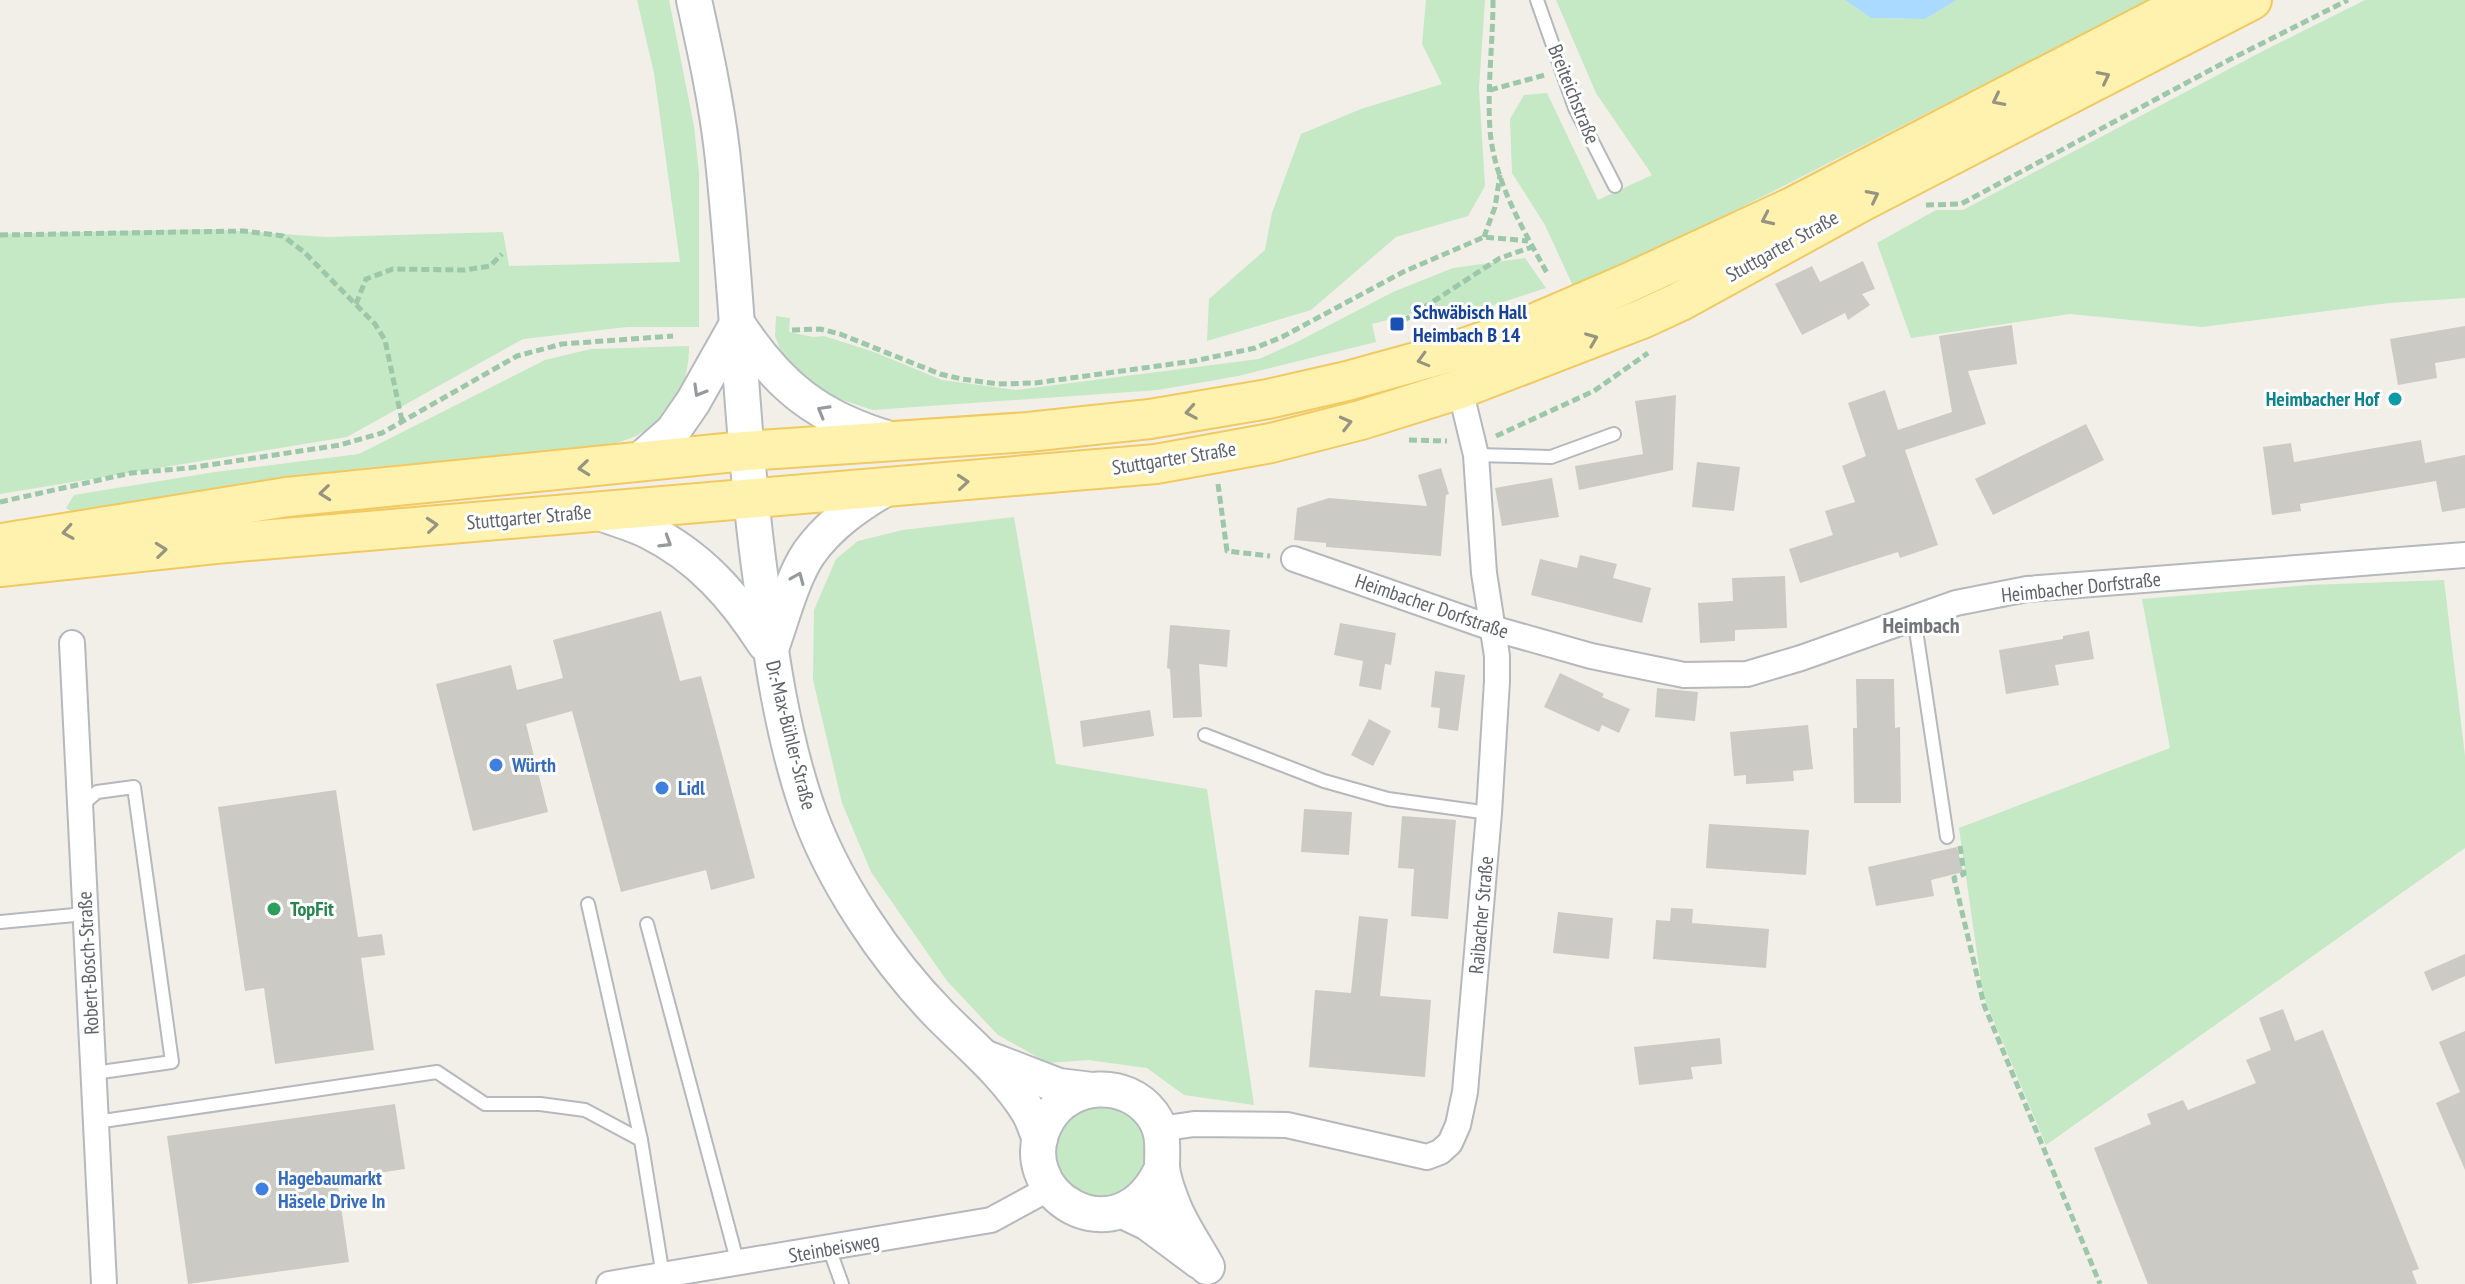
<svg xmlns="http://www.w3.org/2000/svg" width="2465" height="1284" font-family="'PT Sans Narrow',sans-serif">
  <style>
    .green { fill: #c5e8c5 }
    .water { fill: #aadaff }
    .building { fill: #cccac5 }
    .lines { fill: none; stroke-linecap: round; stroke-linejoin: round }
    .lane-casing { stroke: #b5b8bc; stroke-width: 16 }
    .street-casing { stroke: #b5b8bc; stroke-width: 28 }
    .secondary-casing { stroke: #b6babf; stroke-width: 38 }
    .primary-casing { stroke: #f2c960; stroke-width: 42 }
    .path { stroke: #9cc7a9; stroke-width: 5; stroke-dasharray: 8 4; stroke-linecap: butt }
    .lane { stroke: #fff; stroke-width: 12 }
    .street { stroke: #fff; stroke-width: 24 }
    .secondary { stroke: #fff; stroke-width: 34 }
    .primary { stroke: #fff2af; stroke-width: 38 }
    .oneway { stroke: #979581 }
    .oneway2 { stroke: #979a9d }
    .transit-dot { fill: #1a4fb4; stroke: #fff; stroke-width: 3 }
    .culture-dot { fill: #0f9aa8; stroke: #fff; stroke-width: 3 }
    .shop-dot { fill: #3f7fe0; stroke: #fff; stroke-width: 3 }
    .leisure-dot { fill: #2e9e5b; stroke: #fff; stroke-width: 3 }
    .labels { text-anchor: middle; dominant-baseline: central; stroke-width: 6; stroke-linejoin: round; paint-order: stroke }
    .street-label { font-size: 20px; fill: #5f6368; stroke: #fff }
    .transit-label { font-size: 20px; font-weight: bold; fill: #164399; stroke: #fff; text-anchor: start }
    .culture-label { font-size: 20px; font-weight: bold; fill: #0d838f; stroke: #fff; text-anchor: end }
    .shop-label { font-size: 20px; font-weight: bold; fill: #366cbe; stroke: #fff; text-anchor: start }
    .leisure-label { font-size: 20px; font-weight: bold; fill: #27864d; stroke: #fff; text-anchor: start }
    .neighbourhood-label { font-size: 22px; font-weight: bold; fill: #70757a; stroke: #fff }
  </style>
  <rect width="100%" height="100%" fill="#f1efe8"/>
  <g class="green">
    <path d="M637 0H669L694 126 699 173V327H627L523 339 347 437 0 494V234L208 229 326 237 503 232 509 266 680 262 654 73Z"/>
    <path d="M1426 0H1485L1479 88 1485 186 1468 216 1396 237 1311 310 1207 341 1209 299 1265 250 1272 213 1301 134 1361 109 1442 84 1422 44Z"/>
    <path d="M1556 0H1845L1871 18 1925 19 1957 0H2150L1606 276 1573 286 1545 225 1512 173 1510 119 1524 95 1547 93 1598 200 1652 175 1596 93Z"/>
    <path d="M2365 0H2465V298L2389 303 2202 327 2070 314 1911 338 1877 243 1936 210H1963L2261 52Z"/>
    <path d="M1525 258 1546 288 1445 321 1440 306 1372 324 1376 342 1238 376 1158 390 872 410 823 393 784 360 775 336 776 316 790 318 789 332 813 337 824 336 874 352 942 380 1016 390 1259 359 1297 342 1393 292 1453 268Z"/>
    <path d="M689 346C689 382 675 414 643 432 612 450 571 449 536 453 480 458 423 462 366 468 270 480 174 499 78 516L66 508 74 495 215 472 359 454 545 360 591 349Z"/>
    <path d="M1014 517 1056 764 1207 789 1254 1105 1184 1095 1147 1068 1088 1060 1048 1063 998 1035 947 981 871 872 842 803 813 680 814 610 836 559 858 541 903 530Z"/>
    <path d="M2444 580 2465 756V848L2046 1145 1983 995 1959 828 2170 748 2142 599 2309 585Z"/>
    <path d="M1112 1100 1149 1128V1174L1109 1200C1099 1197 1087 1196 1078 1192 1043 1176 1051 1124 1080 1106 1088 1102 1103 1102 1112 1100Z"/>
  </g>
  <path class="water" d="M1845 0H1957L1925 19 1871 18Z"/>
  <g class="building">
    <path d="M1863 261 1875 289 1862 294 1870 305 1848 320 1845 313 1802 335 1775 284 1812 266 1820 282Z"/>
    <path d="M2012 325 2017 364 1968 371 1986 424 1905 450 1938 545 1900 558 1898 552 1800 583 1789 549 1833 535 1825 511 1855 502 1842 466 1866 456 1848 403 1885 390 1898 430 1952 412 1939 336Z"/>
    <path d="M2465 326V358L2435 363 2437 378 2398 385 2390 339Z"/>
    <path d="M1676 395 1673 470 1579 490 1575 466 1643 454 1635 401Z"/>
    <path d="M2086 424 2104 460 1993 515 1975 479Z"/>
    <path d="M2421 440 2425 463 2465 455V508L2442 512 2436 481 2300 504 2301 511 2272 515 2263 447 2291 443 2294 462Z"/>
    <path d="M1697 462 1740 467 1734 511 1692 507Z"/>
    <path d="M1441 468 1449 494 1446 495 1441 556 1326 547V543L1294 540 1297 508 1329 498 1427 506 1418 475Z"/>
    <path d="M1552 478 1559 517 1502 526 1495 488Z"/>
    <path d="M1580 555 1617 564 1613 578 1651 588 1642 623 1531 595 1540 559 1577 568Z"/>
    <path d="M1785 576 1787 628 1735 630V641L1700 643 1698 603 1733 601 1732 578Z"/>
    <path d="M661 611 680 681 701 676 755 878 711 890 706 870 621 892 572 711 526 724 548 812 473 831 436 684 511 665 517 690 563 678 553 640Z"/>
    <path d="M1340 623 1396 633 1391 665 1385 664 1381 690 1359 686 1363 661 1334 655Z"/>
    <path d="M1170 625 1230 630 1227 667 1199 664 1202 717 1173 718 1170 669 1167 668Z"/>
    <path d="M2089 631 2094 659 2055 665 2059 685 2006 694 1999 650 2063 639V636Z"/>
    <path d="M1435 671 1465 675 1458 731 1438 728 1440 708 1431 707Z"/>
    <path d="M1560 673 1604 694 1602 697 1630 709 1619 733 1602 725 1599 732 1544 707Z"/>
    <path d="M1856 679H1894L1895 728 1900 727 1901 803H1854L1853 728H1857Z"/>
    <path d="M1657 688 1698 692 1695 721 1655 717Z"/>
    <path d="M1150 710 1154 736 1083 747 1080 721Z"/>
    <path d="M1369 719 1391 731 1373 766 1351 755Z"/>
    <path d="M1808 725 1813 769 1793 771 1794 781 1746 784V775L1734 776 1730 732Z"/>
    <path d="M336 790 358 937 382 934 385 955 361 958 374 1050 275 1064 264 988 245 991 218 807Z"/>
    <path d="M1304 809 1352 812 1349 855 1301 852Z"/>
    <path d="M1402 816 1456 820 1448 919 1411 916 1414 869 1398 868Z"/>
    <path d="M1709 824 1809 830 1806 875 1706 868Z"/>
    <path d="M1957 847 1963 872 1931 880 1934 896 1876 906 1868 867Z"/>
    <path d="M1671 908 1693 909 1692 923 1769 929 1766 968 1653 959 1656 920 1670 921Z"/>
    <path d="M1558 912 1613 918 1609 959 1553 953Z"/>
    <path d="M1359 916 1388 919 1380 996 1431 1000 1425 1077 1309 1067 1315 990 1351 993Z"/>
    <path d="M2465 954V976L2432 991 2424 972Z"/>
    <path d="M2283 1009 2295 1041 2323 1030 2419 1269 2412 1271 2417 1284H2148L2094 1148 2151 1124 2147 1114 2183 1100 2188 1110 2256 1083 2246 1060 2271 1050 2259 1018Z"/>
    <path d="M2465 1031V1170L2436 1103 2460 1092 2439 1042Z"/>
    <path d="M1720 1038 1722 1064 1691 1067 1693 1079 1639 1085 1634 1047Z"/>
    <path d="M395 1104 405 1169 337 1179 349 1262 188 1284 167 1136Z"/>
  </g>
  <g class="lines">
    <g class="lane-casing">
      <g id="lane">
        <path d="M1537 0 1575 108 1615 186"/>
        <path d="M1476 455 1551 457 1614 434"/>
        <path d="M1914 617 1947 837"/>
        <path d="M1205 735 1324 781 1388 799 1489 813"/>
        <path d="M81 806 97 792 134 787 172 1062 94 1073"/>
        <path d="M588 904 641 1140"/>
        <path d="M0 922 85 914"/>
        <path d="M647 924 738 1264"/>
        <path d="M96 1122 437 1072 485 1104H540L585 1110 641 1140 663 1276"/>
        <path d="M829 1248 842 1284"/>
      </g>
    </g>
    <g class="street-casing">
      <g id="street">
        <path d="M1294 559 1492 628 1591 656 1684 675 1747 674 1801 658 1956 603 2027 589 2465 555"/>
        <path d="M72 643 104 1284"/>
        <path d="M1160 1129 1194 1124 1287 1125 1427 1157 1440 1152 1450 1143 1458 1125 1465 1092 1489 813 1497 681V656L1484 573 1476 455 1460 389"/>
        <path d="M609 1284 991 1220 1050 1188"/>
      </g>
    </g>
    <g class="secondary-casing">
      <g id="secondary">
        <path d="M694 0C705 50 716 100 722 151 738 294 741 438 761 581 771 655 782 733 806 804 831 879 886 960 941 1016 971 1046 1005 1074 1028 1111 1033 1119 1036 1130 1040 1139"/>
        <path d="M737 323C778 386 818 418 890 439"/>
        <path d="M638 462 673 431 693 402 737 324"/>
        <path d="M595 511C612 518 631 523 648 531 700 557 734 596 765 644"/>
        <path d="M772 646C782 618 792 578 809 553 829 525 856 506 885 489"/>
        <path d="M986 1058 1059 1086 1092 1090"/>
        <path d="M1162 1168C1119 1264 1004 1192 1048 1119 1070 1082 1126 1079 1152 1114 1165 1132 1162 1147 1162 1167 1163 1178 1168 1192 1172 1202 1180 1225 1196 1246 1207 1267"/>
        <path d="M1123 1211 1148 1223 1199 1261"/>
      </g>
    </g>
    <g class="primary-casing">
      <g id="primary">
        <path d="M2 543 287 497 745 451 1028 432 1150 419 1268 399 1347 381 1452 352 1530 325 1628 283 1792 207 2192 0"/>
        <path d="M0 567 215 544 1156 464 1271 443 1361 420 1460 389 1642 319 1679 302 1863 201 2252 0"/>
      </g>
    </g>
    <g class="path">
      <path d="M1493 0C1493 43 1487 87 1490 130 1494 181 1523 229 1547 273"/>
      <path d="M1490 90 1545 75"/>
      <path d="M1926 205 1961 204 2227 61 2348 0"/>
      <path d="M0 235 244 231 283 236 304 252 375 324 385 340 402 421"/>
      <path d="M1484 237 1495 207 1500 175"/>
      <path d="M356 304 366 279 393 269 465 270 490 266 502 254"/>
      <path d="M1403 321 1500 258 1532 247"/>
      <path d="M792 330 820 329 840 334 940 374 962 379 998 384 1035 383 1194 361 1255 348 1282 337 1403 272 1484 237 1528 241"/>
      <path d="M1496 436 1594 391 1648 353"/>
      <path d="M1409 440 1447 441"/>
      <path d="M1218 484 1227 551 1270 556"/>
      <path d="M0 502 131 473 189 468 340 445 382 433 517 356 562 344 673 336"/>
      <path d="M1960 846 1964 874 1954 878 1984 1005 2100 1284"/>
    </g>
    <use href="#lane" class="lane"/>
    <use href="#street" class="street"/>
    <use href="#secondary" class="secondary"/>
    <use href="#primary" class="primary"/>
  </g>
  <defs><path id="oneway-chevron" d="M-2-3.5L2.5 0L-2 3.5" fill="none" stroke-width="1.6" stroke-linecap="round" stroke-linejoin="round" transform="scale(2)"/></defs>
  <g class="oneway">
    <use href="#oneway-chevron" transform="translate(2104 77) rotate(-27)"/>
    <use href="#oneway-chevron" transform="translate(1998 100) rotate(153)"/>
    <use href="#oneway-chevron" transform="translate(1873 196) rotate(-27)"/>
    <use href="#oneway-chevron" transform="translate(1767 219) rotate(155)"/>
    <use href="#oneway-chevron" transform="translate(1592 339) rotate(-22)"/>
    <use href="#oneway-chevron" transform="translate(1423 360) rotate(164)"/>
    <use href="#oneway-chevron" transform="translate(1191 412) rotate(170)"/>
    <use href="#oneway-chevron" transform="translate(1346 423) rotate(-14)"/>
    <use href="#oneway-chevron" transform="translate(584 468) rotate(174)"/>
    <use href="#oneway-chevron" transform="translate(963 482) rotate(-5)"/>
    <use href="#oneway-chevron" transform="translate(325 493) rotate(174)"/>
    <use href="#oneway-chevron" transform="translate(432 525) rotate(-5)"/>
    <use href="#oneway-chevron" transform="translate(68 532) rotate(171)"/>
    <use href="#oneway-chevron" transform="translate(161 550) rotate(-6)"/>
  </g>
  <g class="oneway2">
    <use href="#oneway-chevron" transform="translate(699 391) rotate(120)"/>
    <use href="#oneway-chevron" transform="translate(823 411) rotate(-150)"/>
    <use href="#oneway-chevron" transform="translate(666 542) rotate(32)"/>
    <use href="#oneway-chevron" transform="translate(798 578) rotate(-67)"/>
  </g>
  <rect class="transit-dot" x="1389" y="316" width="16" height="16" rx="4"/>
  <circle class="culture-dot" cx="2395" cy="399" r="8"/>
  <g class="shop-dot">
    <circle cx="496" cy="765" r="8"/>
    <circle cx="662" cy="788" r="8"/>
    <circle cx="262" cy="1189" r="8"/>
  </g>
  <circle class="leisure-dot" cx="274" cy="909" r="8"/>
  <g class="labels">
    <g class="street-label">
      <text transform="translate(1574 94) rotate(68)">Breiteichstraße</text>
      <text transform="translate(1782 246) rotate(-29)">Stuttgarter Straße</text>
      <text transform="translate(1174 458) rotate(-9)">Stuttgarter Straße</text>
      <text transform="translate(529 517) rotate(-5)">Stuttgarter Straße</text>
      <text transform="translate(2081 587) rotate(-6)">Heimbacher Dorfstraße</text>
      <text transform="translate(1432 606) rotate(19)">Heimbacher Dorfstraße</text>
      <text transform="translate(791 735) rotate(76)">Dr.-Max-Bühler-Straße</text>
      <text transform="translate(1481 915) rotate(-85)">Raibacher Straße</text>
      <text transform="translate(88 963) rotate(-93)">Robert-Bosch-Straße</text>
      <text transform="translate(834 1248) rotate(-10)">Steinbeisweg</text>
    </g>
    <g class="transit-label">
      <text x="1413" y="312">Schwäbisch Hall<tspan x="1413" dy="23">Heimbach B 14</tspan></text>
    </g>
    <g class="culture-label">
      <text x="2379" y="399">Heimbacher Hof</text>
    </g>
    <g class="shop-label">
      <text x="512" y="765">Würth</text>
      <text x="678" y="788">Lidl</text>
      <text x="278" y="1178">Hagebaumarkt<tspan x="278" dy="23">Häsele Drive In</tspan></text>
    </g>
    <g class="leisure-label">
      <text x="290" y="909">TopFit</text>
    </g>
    <g class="neighbourhood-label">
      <text x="1921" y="625">Heimbach</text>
    </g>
  </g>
</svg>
